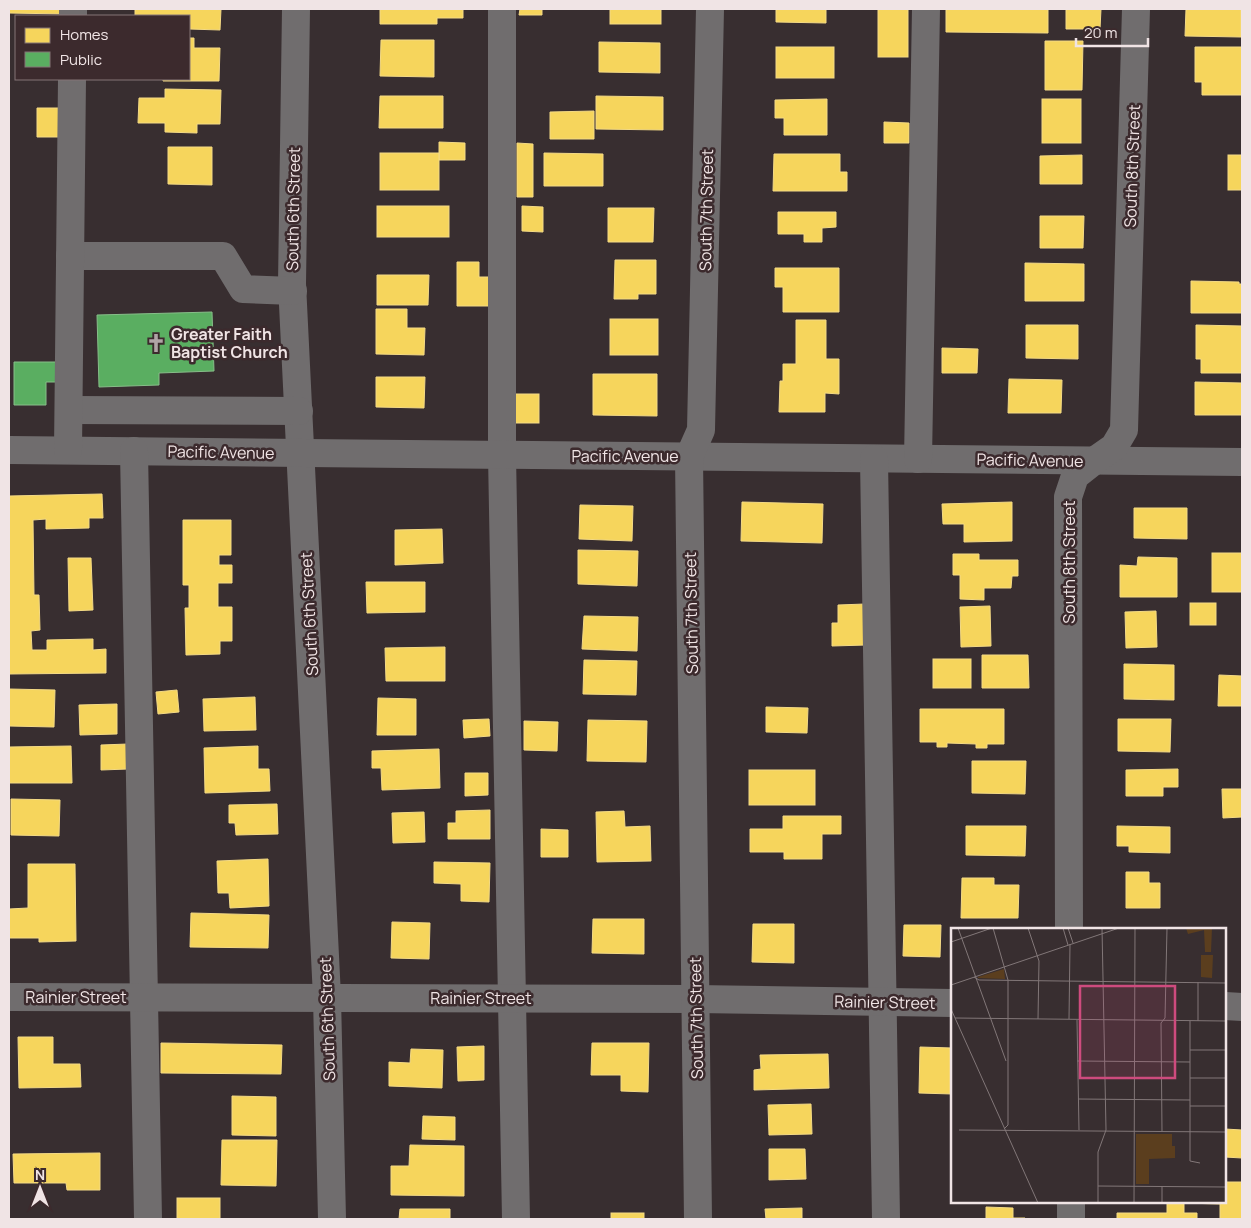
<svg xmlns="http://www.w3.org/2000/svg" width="1251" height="1228" font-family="Manrope,sans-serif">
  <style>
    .homes { fill: #f6d55c; stroke: #f4da85 }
    .public { fill: #5aae61; stroke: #87be89 }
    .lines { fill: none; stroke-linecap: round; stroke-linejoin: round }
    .minor { stroke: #706d6e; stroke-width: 28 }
    .labels { text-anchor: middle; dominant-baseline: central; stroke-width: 5; stroke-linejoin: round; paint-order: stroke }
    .street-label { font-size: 16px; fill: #f0e4e5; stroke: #3c2a2d }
    .poi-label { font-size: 16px; font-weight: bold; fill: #f0e4e5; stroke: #3c2a2d; text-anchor: start }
    .inset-road { fill: none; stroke: #827778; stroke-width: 1 }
    .view { fill: #ce4b7e; fill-opacity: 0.15; stroke: #ce4b7e; stroke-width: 2.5 }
    .inset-edge { fill: none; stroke: #f0e4e5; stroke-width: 2.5 }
  </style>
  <rect width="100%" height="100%" fill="#382e30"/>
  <g class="homes">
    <path d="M9 9H63V14L9 13Z"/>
    <path d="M135 9H221L220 30 189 29V16H135Z"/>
    <path d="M380 9H463V18H437V24H380Z"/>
    <path d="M520 9H542V15H519Z"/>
    <rect x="610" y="9" width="51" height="15"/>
    <path d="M776 9H826V23L776 22Z"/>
    <rect x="878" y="9" width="30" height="48"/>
    <path d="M946 9H1048V33L946 32Z"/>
    <path d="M1066 9H1101L1100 29H1066Z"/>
    <path d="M1186 9H1241V37L1185 36Z"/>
    <path d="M189 38H194V48H220L219 81H163V79H189Z"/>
    <path d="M381 40H434V77L380 76Z"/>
    <path d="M1045 41H1083L1082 90H1045Z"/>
    <path d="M599 42 660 43V73L599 72Z"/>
    <rect x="776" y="47" width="58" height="31"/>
    <path d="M1195 47H1242V95H1202V82H1195Z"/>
    <path d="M165 89 221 90 220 124H197V133L165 132V123H138L139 98H165Z"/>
    <path d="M380 96H443V128H379Z"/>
    <path d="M596 96 663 97V130L596 129Z"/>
    <path d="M827 99V135H784V118H775V100Z"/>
    <rect x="1042" y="99" width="39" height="44"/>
    <path d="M37 108H61L60 137H37Z"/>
    <path d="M594 111V139H550V112Z"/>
    <path d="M884 122 909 123V143H884Z"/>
    <path d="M439 142 465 143V160H439Z"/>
    <path d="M517 143 533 144V197H517Z"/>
    <path d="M168 147H212V185L168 184Z"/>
    <rect x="380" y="153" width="59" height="37"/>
    <path d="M544 153 603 154V186H544Z"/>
    <path d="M774 154H840V172H847V191H773Z"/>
    <path d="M1082 155V184H1040V156Z"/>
    <rect x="1228" y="155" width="14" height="35"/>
    <rect x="377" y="206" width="72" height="31"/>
    <path d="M522 206 543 207V232L522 231Z"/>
    <path d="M608 208H654L653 242H608Z"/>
    <path d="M778 212H836V227L822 228V242H804V234H778Z"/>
    <path d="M1040 216H1084L1083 248H1040Z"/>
    <path d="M615 260H656V294H638V299H614Z"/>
    <path d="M457 262H479V277H489V306H457Z"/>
    <path d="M1025 263 1084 264V301H1025Z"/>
    <path d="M775 268H839V312H783V287H775Z"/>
    <path d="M377 275H429L428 305H377Z"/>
    <path d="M1191 281 1239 282V284H1242V313H1191Z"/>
    <path d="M376 309H407V328H425L424 355 376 354Z"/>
    <rect x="610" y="319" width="48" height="36"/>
    <path d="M796 320H826V359H839V394L825 393V412H779L780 381H783V364H796Z"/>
    <path d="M1026 325H1078V359L1026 358Z"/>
    <path d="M1196 325 1242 326V373H1201V359H1196Z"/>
    <path d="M942 348 978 349 977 373H942Z"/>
    <path d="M593 374H657V416L593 415Z"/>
    <path d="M376 377H425L424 408 376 407Z"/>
    <path d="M1009 379 1062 380 1061 413H1008Z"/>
    <path d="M1195 382 1242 383V415H1195Z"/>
    <rect x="512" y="394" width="27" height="29"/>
    <path d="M102 494 103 518H89V528L46 529V519L33 520 34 595H39L40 630 31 631 32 650H47V640L93 639V650L106 649V673L9 674V496Z"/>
    <path d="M742 502 823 504 822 543 741 541Z"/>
    <path d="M1012 502V541L964 542V524H943L942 504Z"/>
    <path d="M580 505 633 506 632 541 579 539Z"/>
    <path d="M1134 508H1187V539L1134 538Z"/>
    <path d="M183 520H231V555H219V565H232V583H218V607H232V641H220V654L186 655 185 608H189V585H183Z"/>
    <path d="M442 529 443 563 395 565V530Z"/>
    <path d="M578 550 638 551 637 586 578 584Z"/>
    <rect x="1212" y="553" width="30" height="39"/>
    <path d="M953 554H979V560H1018V576H1012L1011 588H984V600L960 599V575H953Z"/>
    <path d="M1138 557 1177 558V597H1120V565L1137 566Z"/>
    <path d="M68 558H91L93 610 69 611Z"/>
    <path d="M366 582H425V612L367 613Z"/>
    <rect x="1190" y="603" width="26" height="22"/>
    <path d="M865 604 866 645 832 646V623H838V605Z"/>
    <path d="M990 606 991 646 961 647 960 607Z"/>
    <path d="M1156 611 1157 647 1126 648 1125 612Z"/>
    <path d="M584 616 638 617 637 651 582 649Z"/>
    <path d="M445 647V681H386L385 648Z"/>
    <path d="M982 655H1028L1029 688H982Z"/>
    <rect x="933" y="659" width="38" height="29"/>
    <path d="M584 660 637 661 636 695 583 694Z"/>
    <path d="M1124 664 1174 665V700L1124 699Z"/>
    <path d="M1219 675 1242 676V706H1218Z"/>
    <path d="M9 689 55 690 54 727 9 726Z"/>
    <path d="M177 690 179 712 158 714 156 692Z"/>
    <path d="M255 697 256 730 204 731 203 699Z"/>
    <path d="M378 698 416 699V735H377Z"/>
    <path d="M117 704V734L80 735 79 705Z"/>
    <path d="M766 707 808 708 807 733 766 732Z"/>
    <path d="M920 709H1004V744H987V748H976V744L947 743V747H937V742H920Z"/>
    <path d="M489 719 490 736 464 738 463 720Z"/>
    <path d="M1118 719H1171L1170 752 1118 751Z"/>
    <path d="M588 720 647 721 646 762 587 761Z"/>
    <path d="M524 721 558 722 557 751 524 750Z"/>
    <path d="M128 744V769L101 770V745Z"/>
    <path d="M71 746 72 783H9V747Z"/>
    <path d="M258 746V769H269L270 791 205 793 204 748Z"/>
    <path d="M439 749 440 788 382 790 381 768H372V751Z"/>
    <path d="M972 761H1026L1025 794 972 793Z"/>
    <path d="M1178 769V787H1163V796H1126V770Z"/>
    <rect x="749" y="770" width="66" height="35"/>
    <path d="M465 773H488V795L465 796Z"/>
    <path d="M1222 789H1242V817L1223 818Z"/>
    <path d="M11 799 60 800 59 836 11 835Z"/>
    <path d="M277 804 278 834 236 835 235 823H229V805Z"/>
    <path d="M490 810V839H448V823H456V811Z"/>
    <path d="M624 811 625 827 650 826 651 861 597 862 596 812Z"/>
    <path d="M424 812 425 842 393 843 392 813Z"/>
    <path d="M783 816H841V834H822V859H784V852H750V829H783Z"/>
    <path d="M966 826H1026L1025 856 966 855Z"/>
    <path d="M1117 826 1170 827V853L1129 852V846H1117Z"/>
    <path d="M541 829 568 830V857H541Z"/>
    <path d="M268 859 269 906 230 908 229 893H218L217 861Z"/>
    <path d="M434 862 490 863 489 902 461 901V884L434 883Z"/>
    <path d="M28 864H75L76 941 39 942V938H9V909L28 908Z"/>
    <path d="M1126 872H1149V883H1160V908H1126Z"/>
    <path d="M962 878H994V885H1019L1018 918H961Z"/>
    <path d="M191 913 269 915 268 948 190 947Z"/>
    <path d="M593 919H644V954L592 953Z"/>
    <path d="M392 922 430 923 429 959 391 958Z"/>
    <path d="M753 924H794V963L752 962Z"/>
    <path d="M904 925H941L940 957 903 956Z"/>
    <path d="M18 1037H53V1064H80L81 1087 19 1088Z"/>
    <path d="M161 1043 282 1045 281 1074 161 1073Z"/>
    <path d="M592 1043H649L648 1092 621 1091V1075H591Z"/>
    <path d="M484 1046V1080L458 1081 457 1047Z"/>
    <path d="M920 1047 952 1048V1094L919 1093Z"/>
    <path d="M411 1049 443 1050 442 1088 389 1086V1062L410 1063Z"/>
    <path d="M828 1054 829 1088 754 1090V1070L761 1069 760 1055Z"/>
    <path d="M232 1096 276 1097V1136L232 1135Z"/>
    <path d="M811 1104 812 1134 769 1135 768 1105Z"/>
    <path d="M423 1116 455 1117V1140L422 1139Z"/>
    <path d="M1225 1129 1242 1130V1158L1225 1157Z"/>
    <path d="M222 1140H277L276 1186 221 1185Z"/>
    <path d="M410 1145 464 1146V1196L391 1195V1166H409Z"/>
    <path d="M769 1149H805L806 1179 769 1180Z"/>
    <path d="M100 1153V1190H67L66 1183H14L13 1154Z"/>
    <path d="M1225 1182H1242V1219H1220V1204L1184 1203V1213H1197V1219H1117V1213H1167V1202H1225Z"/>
    <rect x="177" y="1198" width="43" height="21"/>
    <path d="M986 1207 1013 1208V1218H1025V1219H986Z"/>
    <path d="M802 1208V1219H766L765 1209Z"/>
    <path d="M400 1209H450V1219H399Z"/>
    <rect x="611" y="1213" width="33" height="6"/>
  </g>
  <g class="public">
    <path d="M212 312 214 371 159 373V385L99 387 97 315Z"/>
    <path d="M14 362H62V382H46V405H14Z"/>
  </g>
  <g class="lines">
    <g class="minor">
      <path d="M296 9 292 284 327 997 332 1219"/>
      <path d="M502 9V455L516 1219"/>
      <path d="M73 16V9"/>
      <path d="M70 256H223L243 289 293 291"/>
      <path d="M69 410 299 411"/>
      <path d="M9 450 1242 462"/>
      <path d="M68 450 72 79"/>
      <path d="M134 451 148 1219"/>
      <path d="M874 459 886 1219"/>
      <path d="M918 459 926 9"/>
      <path d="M1069 929 1068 497 1075 476 1094 461 1114 447 1124 430 1136 9"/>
      <path d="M9 997 696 999 952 1003"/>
      <path d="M1225 1006 1242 1007"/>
      <path d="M1071 1202V1219"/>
      <path d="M698 1219 689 457 701 430 710 9"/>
    </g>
  </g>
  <defs>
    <g id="church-bare" transform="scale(1.5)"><path d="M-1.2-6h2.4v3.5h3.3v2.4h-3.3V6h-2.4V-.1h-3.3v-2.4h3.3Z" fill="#b0a4a6" stroke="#3c2a2d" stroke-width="2.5" paint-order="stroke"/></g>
  </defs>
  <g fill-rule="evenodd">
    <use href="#church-bare" x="156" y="343"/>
  </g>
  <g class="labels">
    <g class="street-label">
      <text transform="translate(1132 166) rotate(-88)">South 8th Street</text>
      <text transform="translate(293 209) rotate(-89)">South 6th Street</text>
      <text transform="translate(706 210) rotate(-89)">South 7th Street</text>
      <text transform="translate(221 452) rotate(1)">Pacific Avenue</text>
      <text x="625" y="456">Pacific Avenue</text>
      <text transform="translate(1030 460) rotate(1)">Pacific Avenue</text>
      <text transform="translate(1069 562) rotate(-90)">South 8th Street</text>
      <text transform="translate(691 613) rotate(-91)">South 7th Street</text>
      <text transform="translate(309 614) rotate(-93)">South 6th Street</text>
      <text x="76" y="997">Rainier Street</text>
      <text x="481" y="998">Rainier Street</text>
      <text transform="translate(885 1002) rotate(1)">Rainier Street</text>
      <text transform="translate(696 1018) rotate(-91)">South 7th Street</text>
      <text transform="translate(327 1019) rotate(-92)">South 6th Street</text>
    </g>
    <g class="poi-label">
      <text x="171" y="334">Greater Faith<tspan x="171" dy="18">Baptist Church</tspan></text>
    </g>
  </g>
  <g transform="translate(951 928)">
    <rect width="275" height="275" fill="#382e30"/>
    <path d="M235 0H261L260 24H254L253 2 237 6ZM250 27H262L261 50 250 49ZM53 41 54 51 27 50V49ZM185 206H221V218H224V230L198 231V256H185Z" fill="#5b3e1e"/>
    <path class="inset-road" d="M7 0 55 133M42 0 57 52V197L53 201M77 0 88 33 87 91M112 0 117 17M117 0 122 15M0 14 41 0M23 49 28 52 275 55M0 57 168 0M0 81 87 275M4 90 275 93M118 91 119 16M126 92 128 202M239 93V233L249 235M247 93V54M239 122H275M126 133 239 134M239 150H275M127 171 239 172M239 178H275M8 202 275 204M211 204 210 95 214 90 216 0M147 258 275 259M211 259V275M147 275V224L155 202 151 0M183 275 184 0"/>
    <path class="view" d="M129 58H224V150H129Z"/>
    <rect width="275" height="275" class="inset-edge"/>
  </g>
  <rect width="1251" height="1228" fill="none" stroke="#f0e4e5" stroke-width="20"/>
  <rect x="15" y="15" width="175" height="65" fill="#3c2a2d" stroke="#847477"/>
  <rect x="25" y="28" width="25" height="15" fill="#f6d55c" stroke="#847477"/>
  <text x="60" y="40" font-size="15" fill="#f0e4e5">Homes</text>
  <rect x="25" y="52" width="25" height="15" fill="#5aae61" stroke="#847477"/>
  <text x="60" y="65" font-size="15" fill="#f0e4e5">Public</text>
  <g transform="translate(40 1188)" stroke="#3c2a2d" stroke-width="4" paint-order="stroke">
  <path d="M0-4L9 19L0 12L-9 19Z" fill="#f0e4e5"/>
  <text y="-8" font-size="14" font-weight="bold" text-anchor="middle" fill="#f0e4e5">N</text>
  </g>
  <path d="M1076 38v8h72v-8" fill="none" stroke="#f0e4e5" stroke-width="2.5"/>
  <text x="1084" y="38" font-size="15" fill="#f0e4e5" stroke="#3c2a2d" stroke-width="4" paint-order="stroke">20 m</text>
</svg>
